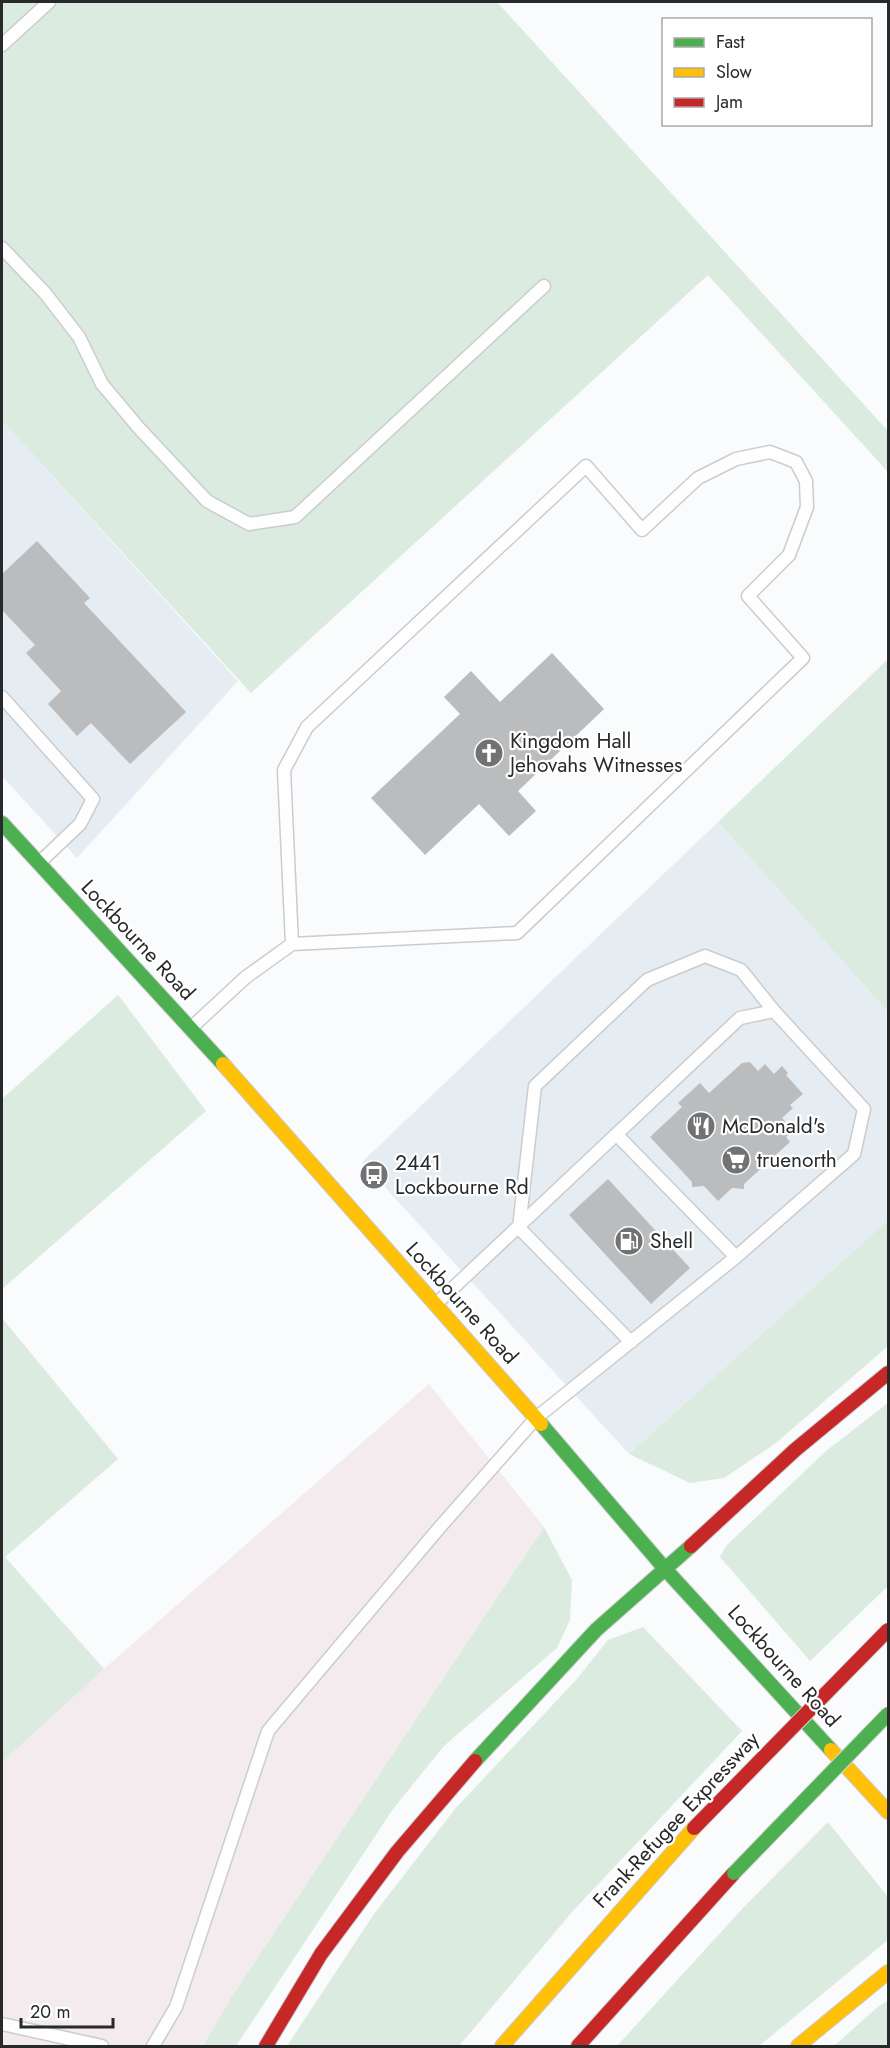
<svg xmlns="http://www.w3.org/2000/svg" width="890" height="2048" font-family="Jost,sans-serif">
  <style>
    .built { fill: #e6edf2 }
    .industrial { fill: #f3ebed }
    .green { fill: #dbebdf }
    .building { fill: #babcbe }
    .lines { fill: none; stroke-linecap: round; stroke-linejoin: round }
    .lane-casing { stroke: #caccce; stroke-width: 15 }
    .fast-casing { stroke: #caccce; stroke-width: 16 }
    .slow-casing { stroke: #caccce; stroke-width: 16 }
    .jam-casing { stroke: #caccce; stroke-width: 16 }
    .lane { stroke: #fefeff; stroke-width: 12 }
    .fast { stroke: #4caf50; stroke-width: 14 }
    .slow { stroke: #ffc107; stroke-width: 14 }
    .jam { stroke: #c62828; stroke-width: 14 }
    .fast-bridge-casing { stroke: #d6d7d8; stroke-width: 16; stroke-linecap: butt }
    .jam-bridge-casing { stroke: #d6d7d8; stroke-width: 16; stroke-linecap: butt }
    .fast-bridge { stroke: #4caf50; stroke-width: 14 }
    .jam-bridge { stroke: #c62828; stroke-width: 14 }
    .labels { text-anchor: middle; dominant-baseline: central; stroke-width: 4.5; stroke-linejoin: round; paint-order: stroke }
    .poi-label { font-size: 21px; fill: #27292a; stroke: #fff; text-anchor: start }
    .street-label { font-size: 21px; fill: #27292a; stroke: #fff }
  </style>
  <rect width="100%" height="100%" fill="#f9fbfd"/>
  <g class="built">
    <path d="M5 424 238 681 77 858 2 776V426Z"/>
    <path d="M718 822 888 1012V1220L629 1454 362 1162Z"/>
  </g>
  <path class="industrial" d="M429 1384 544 1527 232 1996 203 2046H2V1762L104 1669Z"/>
  <g class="green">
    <path d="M2 2H497L888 431V472L708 275 251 693 5 424 2 426Z"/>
    <path d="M888 659V1012L718 822Z"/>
    <path d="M118 995 206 1111 2 1289V1099Z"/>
    <path d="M888 1220V1346L776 1443 724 1478 690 1483 629 1454Z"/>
    <path d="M2 1318 118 1459 5 1557 104 1669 2 1762Z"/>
    <path d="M888 1403V1586L810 1661 720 1557 726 1546 826 1451Z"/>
    <path d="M544 1527 572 1580 570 1620 557 1648 444 1746 393 1809 236 2046H203L232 1996Z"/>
    <path d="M643 1627 742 1731 572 1912 459 2046H287L374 1914 455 1809 576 1680 608 1640Z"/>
    <path d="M828 1822 888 1897V1940L759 2046H617L743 1908Z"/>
    <path d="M888 2001V2046H834L879 2006Z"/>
  </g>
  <g class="building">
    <path d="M37 541 90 598 84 603 186 712 130 764 91 723 77 736 48 704 61 691 26 653 35 645 2 610V574Z"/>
    <path d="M552 653 604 709 518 791 536 811 509 836 479 804 425 855 371 798 460 714 444 697 471 671 500 702Z"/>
    <path d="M750 1062 758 1071 765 1064 774 1074 782 1066 788 1073 786 1075 803 1094 790 1105 793 1108 782 1118 793 1130 786 1137 790 1142 744 1184V1189L732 1188 718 1201 704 1186 692 1187V1182L650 1137 682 1107 678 1103 700 1083 709 1093 742 1063Z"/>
    <path d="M608 1179 690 1268 651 1304 569 1215Z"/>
  </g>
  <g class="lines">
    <g class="lane-casing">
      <g id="lane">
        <path d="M2 45 49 2"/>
        <path d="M2 248 45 293 79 337 102 384 138 427 207 501 249 524 295 517 544 286"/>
        <path d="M2 697 93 799 80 824 39 863"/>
        <path d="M192 1027 246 977 292 944 517 933 803 658 748 596 789 555 807 507 806 481 796 462 770 452 736 459 698 478 642 530 586 466 307 727 284 770 292 944"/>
        <path d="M617 1135 736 1257"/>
        <path d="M631 1342 519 1228 535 1086 647 980 705 956 741 970 774 1011"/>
        <path d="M2 2024 102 2046"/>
        <path d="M153 2046 176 2007 268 1731 440 1527 536 1418 736 1257 854 1154 864 1109 774 1011 740 1018 436 1304"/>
      </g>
    </g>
    <g class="fast-casing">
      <g id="fast">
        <path d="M2 823 223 1064"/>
        <path d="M541 1424 666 1570 831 1750"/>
        <path d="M475 1761 596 1630 691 1546"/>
      </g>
    </g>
    <g class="slow-casing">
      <g id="slow">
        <path d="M223 1064 541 1424"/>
        <path d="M831 1750 888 1812"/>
        <path d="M502 2046 694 1828"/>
        <path d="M798 2046 888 1972"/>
      </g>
    </g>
    <g class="jam-casing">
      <g id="jam">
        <path d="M691 1546 795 1450 888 1373"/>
        <path d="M266 2046 321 1954 397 1852 475 1761"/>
        <path d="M578 2046 734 1873"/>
      </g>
    </g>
    <use href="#lane" class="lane"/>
    <use href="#fast" class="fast"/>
    <use href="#slow" class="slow"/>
    <use href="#jam" class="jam"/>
    <g class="fast-bridge-casing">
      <path id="fast-bridge" d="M734 1873 888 1714"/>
    </g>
    <g class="jam-bridge-casing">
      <path id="jam-bridge" d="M694 1828 888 1630"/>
    </g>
    <use href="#fast-bridge" class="fast-bridge"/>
    <use href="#jam-bridge" class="jam-bridge"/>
  </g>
  <defs>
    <g id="church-disc" transform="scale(1.5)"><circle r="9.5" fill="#707274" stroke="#fff"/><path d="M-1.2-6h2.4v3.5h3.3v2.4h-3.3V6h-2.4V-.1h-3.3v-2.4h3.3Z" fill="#fff"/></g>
    <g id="restaurant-disc" transform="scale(1.5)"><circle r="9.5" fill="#707274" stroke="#fff"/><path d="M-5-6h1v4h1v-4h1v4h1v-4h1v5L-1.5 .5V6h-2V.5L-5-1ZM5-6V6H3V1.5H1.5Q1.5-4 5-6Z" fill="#fff"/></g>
    <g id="supermarket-disc" transform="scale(1.5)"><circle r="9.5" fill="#707274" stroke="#fff"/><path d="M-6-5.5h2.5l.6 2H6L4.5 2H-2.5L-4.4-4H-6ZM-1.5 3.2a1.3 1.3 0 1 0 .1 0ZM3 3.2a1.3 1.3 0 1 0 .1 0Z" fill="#fff"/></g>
    <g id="bus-disc" transform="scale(1.5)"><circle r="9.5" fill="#707274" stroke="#fff"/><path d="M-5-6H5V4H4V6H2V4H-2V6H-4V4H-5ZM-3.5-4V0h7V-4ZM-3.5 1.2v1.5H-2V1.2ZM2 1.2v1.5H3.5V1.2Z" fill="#fff"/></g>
    <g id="fuel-disc" transform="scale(1.5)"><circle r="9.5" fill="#707274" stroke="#fff"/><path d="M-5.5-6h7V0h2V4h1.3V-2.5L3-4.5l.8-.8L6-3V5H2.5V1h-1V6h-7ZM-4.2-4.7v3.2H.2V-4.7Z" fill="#fff"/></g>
  </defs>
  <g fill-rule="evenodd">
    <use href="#church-disc" x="489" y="753"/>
    <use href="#restaurant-disc" x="701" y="1126"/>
    <use href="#supermarket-disc" x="736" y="1160"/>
    <use href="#bus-disc" x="374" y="1175"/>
    <use href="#fuel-disc" x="629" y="1241"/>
  </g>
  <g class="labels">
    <g class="poi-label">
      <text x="510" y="741">Kingdom Hall<tspan x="510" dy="24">Jehovahs Witnesses</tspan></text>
      <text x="722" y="1126">McDonald's</text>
      <text x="757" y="1160">truenorth</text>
      <text x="395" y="1163">2441<tspan x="395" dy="24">Lockbourne Rd</tspan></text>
      <text x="650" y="1241">Shell</text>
    </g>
    <g class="street-label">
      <text transform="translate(138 940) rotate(47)">Lockbourne Road</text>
      <text transform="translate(462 1303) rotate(48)">Lockbourne Road</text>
      <text transform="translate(784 1666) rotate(48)">Lockbourne Road</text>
      <text transform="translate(676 1820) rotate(-47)">Frank-Refugee Expressway</text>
    </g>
  </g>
  <rect width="890" height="2048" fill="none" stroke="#27292a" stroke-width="6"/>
  <rect x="662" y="18" width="210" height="108" fill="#ffffff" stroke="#a9a9aa" stroke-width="1.5"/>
  <rect x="674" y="38" width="30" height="9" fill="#4caf50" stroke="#a9a9aa" stroke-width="1.5"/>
  <text x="716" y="48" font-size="18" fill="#27292a">Fast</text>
  <rect x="674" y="68" width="30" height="9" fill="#ffc107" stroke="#a9a9aa" stroke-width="1.5"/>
  <text x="716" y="78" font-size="18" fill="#27292a">Slow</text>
  <rect x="674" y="98" width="30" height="9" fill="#c62828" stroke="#a9a9aa" stroke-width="1.5"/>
  <text x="716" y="108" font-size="18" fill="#27292a">Jam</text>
  <path d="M21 2018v9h92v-9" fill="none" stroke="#27292a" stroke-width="3"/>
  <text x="30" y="2018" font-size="18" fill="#27292a" stroke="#ffffff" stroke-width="4.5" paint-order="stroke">20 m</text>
</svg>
